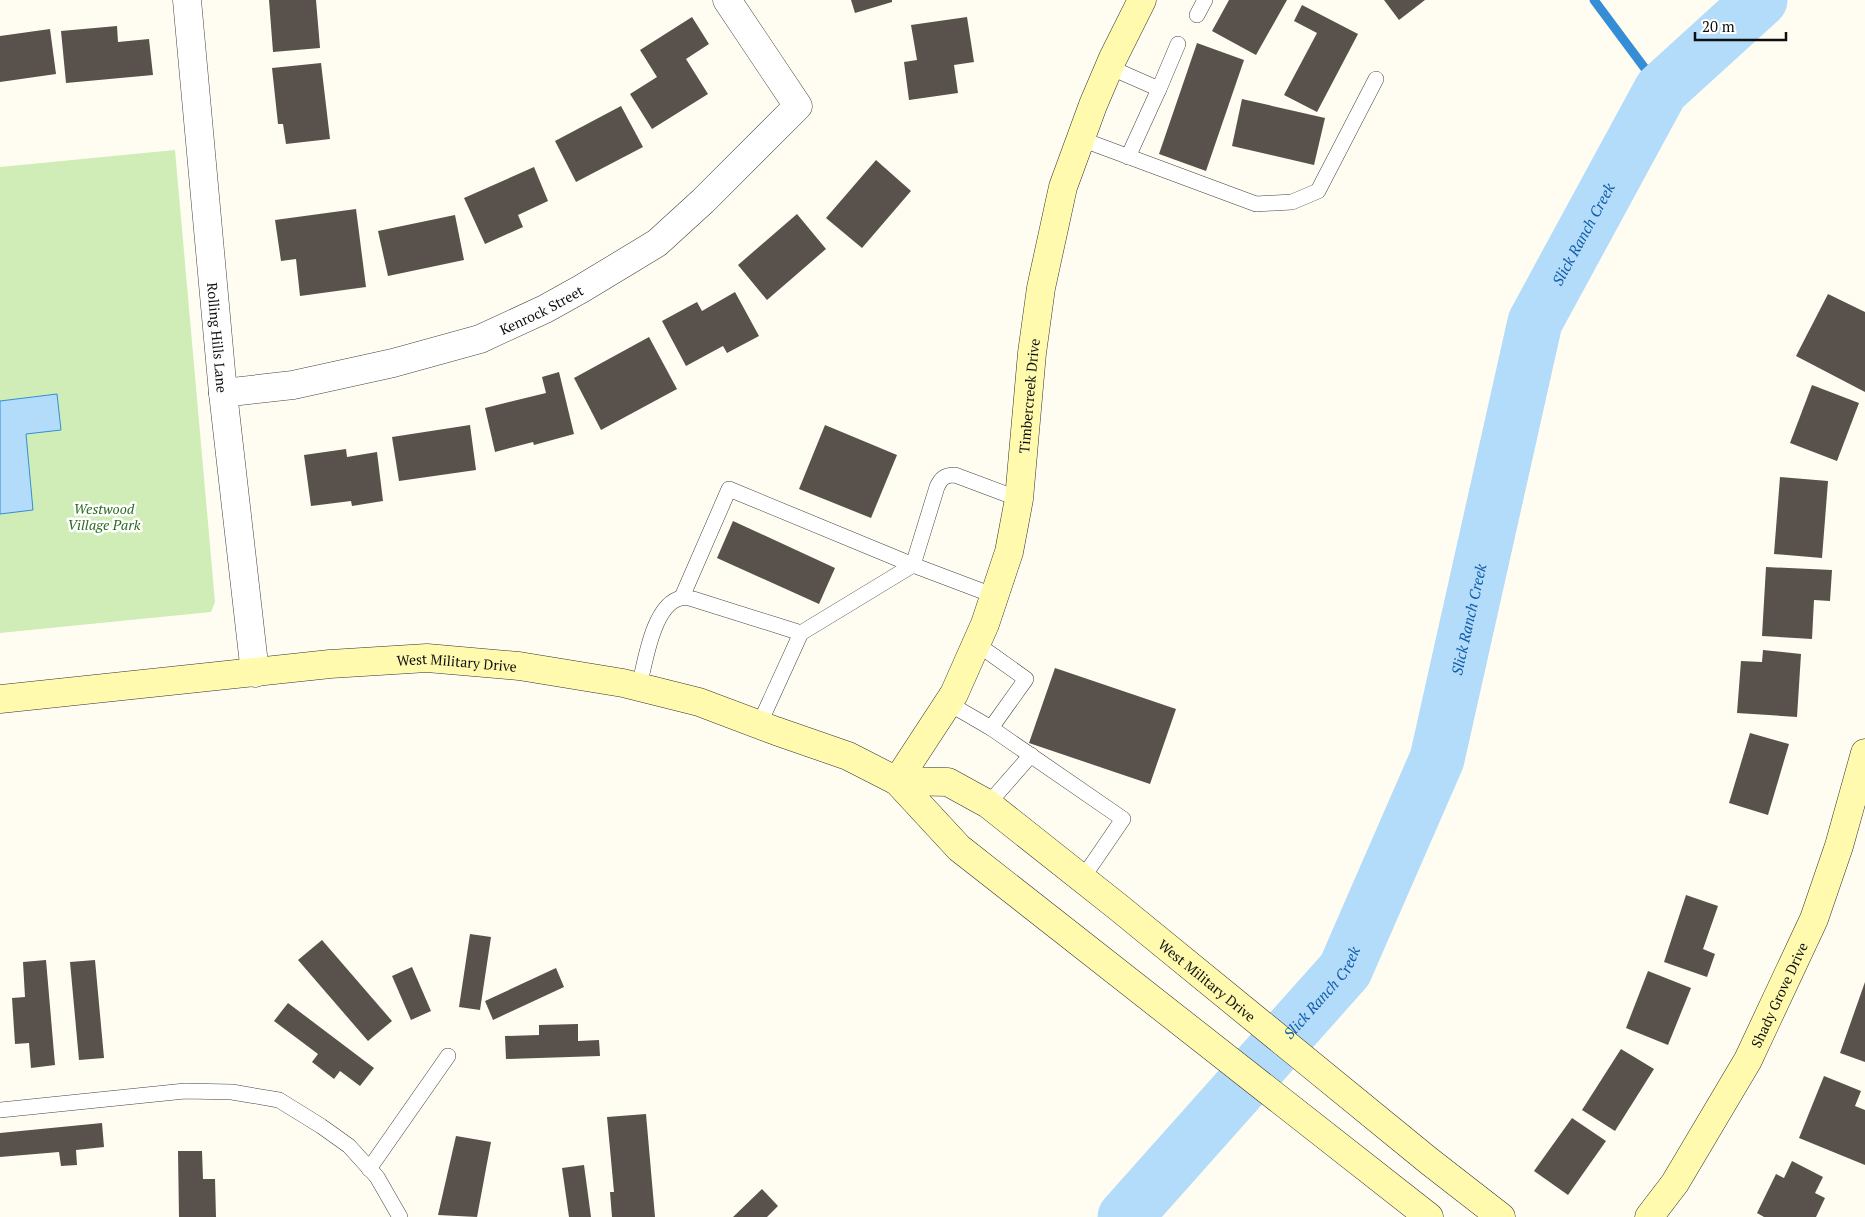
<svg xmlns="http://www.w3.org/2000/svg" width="1865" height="1217" font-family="'PT Serif',serif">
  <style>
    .green { fill: #d0edb8 }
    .water { fill: #b3dbfa; stroke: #358dd6 }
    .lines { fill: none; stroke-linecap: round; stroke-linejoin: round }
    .stream { stroke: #358dd6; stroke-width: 9 }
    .river { stroke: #b3dbfa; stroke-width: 55 }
    .building { fill: #59514b }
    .lane-casing { stroke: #424242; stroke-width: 16 }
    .street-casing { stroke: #424242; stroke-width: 29 }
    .secondary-casing { stroke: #313131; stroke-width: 29 }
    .lane { stroke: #fff; stroke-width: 15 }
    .street { stroke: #fff; stroke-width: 28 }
    .secondary { stroke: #fffaad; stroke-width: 28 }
    .labels { text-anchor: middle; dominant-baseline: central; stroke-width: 5; stroke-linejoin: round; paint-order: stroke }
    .street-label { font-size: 14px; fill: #0f0f0f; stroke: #fff }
    .park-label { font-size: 14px; font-style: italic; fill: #276c1b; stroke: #fff }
    .water-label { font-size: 15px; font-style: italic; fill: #105eaa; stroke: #fff }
  </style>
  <rect width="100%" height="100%" fill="#fffdf2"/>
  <path class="green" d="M175 150 215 602 211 612 0 633V167Z"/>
  <path class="water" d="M57 394 61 430 26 434 33 510 0 514V401Z"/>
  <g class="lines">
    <path class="stream" d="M1594 0 1661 90"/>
    <path class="river" id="s1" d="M1125 1217 1345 970 1437 759 1535 322 1661 90 1760 0"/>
  </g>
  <g class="building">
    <path d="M269 0H316L320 48 273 52Z"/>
    <path d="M851 0H892V2L855 13Z"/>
    <path d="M1229 0H1287L1256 55 1212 31Z"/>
    <path d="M1384 0H1425L1399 20Z"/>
    <path d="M1302 5 1358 34 1317 112 1284 95 1317 33 1294 21Z"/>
    <path d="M692 17 709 44 686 59 708 94 652 129 630 94 657 77 640 50Z"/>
    <path d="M967 17 974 62 954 65 958 93 909 100 904 62 917 60 911 25Z"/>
    <path d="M117 26 118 42 149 39 153 75 66 83 61 31Z"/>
    <path d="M50 29 56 74 0 82V36Z"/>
    <path d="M1197 43 1244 60 1206 171 1159 154Z"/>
    <path d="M321 63 330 139 286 144 283 124H278L272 68Z"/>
    <path d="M1242 99 1325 118 1314 165 1232 146Z"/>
    <path d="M621 106 643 147 576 182 555 141Z"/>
    <path d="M876 160 911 191 862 248 826 218Z"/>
    <path d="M534 167 548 201 518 215 523 227 485 244 464 198Z"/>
    <path d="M356 209 366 287 300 296 296 259 281 261 275 220Z"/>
    <path d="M797 214 826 249 767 300 738 265Z"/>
    <path d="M455 215 464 260 388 276 378 231Z"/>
    <path d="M735 292 759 336 727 353 723 346 686 366 662 321 697 302 702 311Z"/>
    <path d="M1828 294 1865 312V392L1796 356Z"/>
    <path d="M649 337 677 389 601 430 574 378Z"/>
    <path d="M559 372 574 434 534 445 533 442 495 452 485 408 546 393 542 377Z"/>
    <path d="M1812 385 1859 403 1837 461 1790 443Z"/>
    <path d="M470 425 476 470 399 481 392 437Z"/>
    <path d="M825 425 897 455 871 518 799 489Z"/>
    <path d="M346 449 347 457 377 452 383 501 352 506 351 501 311 506 304 455Z"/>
    <path d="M1780 477 1828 481 1822 558 1774 554Z"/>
    <path d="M733 521 835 568 819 604 717 558Z"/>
    <path d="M1766 567 1832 570 1830 601 1814 600 1812 639 1762 636Z"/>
    <path d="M1763 650 1801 654 1797 717 1737 713 1741 661 1762 662Z"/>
    <path d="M1055 668 1176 709 1150 784 1029 743Z"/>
    <path d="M1750 733 1789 744 1768 815 1729 803Z"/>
    <path d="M1686 895 1718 906 1703 949 1715 954 1707 977 1664 962Z"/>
    <path d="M470 934 491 937 480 1010 459 1007Z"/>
    <path d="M322 940 392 1021 368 1041 298 960Z"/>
    <path d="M46 960 55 1065 31 1068 29 1043 15 1044 12 998 25 997 23 962Z"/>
    <path d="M95 960 104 1058 79 1060 70 962Z"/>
    <path d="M412 967 431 1011 411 1020 392 976Z"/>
    <path d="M556 968 564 987 493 1020 485 1001Z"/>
    <path d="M1648 971 1691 988 1668 1045 1626 1028Z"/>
    <path d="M1865 982V1062L1840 1053Z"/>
    <path d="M288 1003 374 1068 360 1086 340 1071 334 1079 312 1062 318 1054 274 1021Z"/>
    <path d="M578 1024V1041L599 1040 600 1056 506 1059 505 1036 539 1035V1025Z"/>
    <path d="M1621 1049 1654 1069 1615 1131 1582 1110Z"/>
    <path d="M1824 1076 1861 1091 1855 1106 1865 1110V1165L1799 1138Z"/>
    <path d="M646 1114 655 1217H612L610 1192H614L607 1117Z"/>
    <path d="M1572 1118 1606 1141 1568 1195 1534 1171Z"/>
    <path d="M102 1123 104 1147 76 1150 77 1165 61 1166 59 1152 0 1157V1133Z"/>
    <path d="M456 1136 491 1142 477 1217 438 1215Z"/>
    <path d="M178 1151H202L203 1179H215L216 1217H179Z"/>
    <path d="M1792 1161 1823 1177 1815 1193 1825 1198 1816 1217H1764L1757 1213 1776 1174 1784 1178Z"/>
    <path d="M584 1165 591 1217H569L562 1168Z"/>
    <path d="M762 1189 778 1206 767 1217H733Z"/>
  </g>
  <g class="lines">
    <g class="lane-casing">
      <g id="lane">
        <path d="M1197 15 1205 0"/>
        <path d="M1109 67 1159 89 1128 157"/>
        <path d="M1159 89 1178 44"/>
        <path d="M1081 139 1256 204 1292 202 1318 191 1376 79"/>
        <path d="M995 596 913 565 937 487C941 478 945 475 955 475L1019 499"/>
        <path d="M682 597 729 489 913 565"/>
        <path d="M639 687C645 663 653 604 681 598 684 597 689 598 693 599L801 633"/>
        <path d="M948 703 991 728 1026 679 977 644"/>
        <path d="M759 725 801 633 913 565"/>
        <path d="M991 728 1123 819 1082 879"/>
        <path d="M988 804 1031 755"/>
        <path d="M0 1110 185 1091 232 1092 279 1100 321 1126 349 1146 377 1177 400 1217"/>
        <path d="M369 1169 448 1056"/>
      </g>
    </g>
    <g class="street-casing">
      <g id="street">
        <path id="s2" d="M187 0 223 393 255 673"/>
        <path id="s3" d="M223 393 293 385 393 363 480 339 545 309 581 289 657 243 703 201 798 106 727 0"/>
      </g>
    </g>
    <g class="secondary-casing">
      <g id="secondary">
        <path id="s4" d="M0 699 330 664 427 658 519 666 623 683 699 702 776 731 848 756 897 781 959 848 1429 1217"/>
        <path id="s5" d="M897 781 954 694 985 624 1009 552 1019 499 1032 353 1041 288 1063 187 1093 105 1113 58 1142 0"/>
        <path id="s6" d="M897 781 948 782 988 804 1118 907 1429 1161 1501 1217"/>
        <path id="s7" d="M1649 1217 1675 1183 1748 1060 1814 919 1839 846 1865 753"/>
      </g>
    </g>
    <use href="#lane" class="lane"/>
    <use href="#street" class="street"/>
    <use href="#secondary" class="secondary"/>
  </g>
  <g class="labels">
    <g class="street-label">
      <text stroke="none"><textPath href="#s3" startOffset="331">Kenrock Street</textPath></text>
      <text stroke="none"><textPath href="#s2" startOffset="339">Rolling Hills Lane</textPath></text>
      <text stroke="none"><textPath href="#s5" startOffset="414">Timbercreek Drive</textPath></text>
      <text stroke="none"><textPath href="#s4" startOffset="459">West Military Drive</textPath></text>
      <text stroke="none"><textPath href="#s6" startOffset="378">West Military Drive</textPath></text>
      <text stroke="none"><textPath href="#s7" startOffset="258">Shady Grove Drive</textPath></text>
    </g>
    <g class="park-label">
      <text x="104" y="508">Westwood<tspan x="104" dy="16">Village Park</tspan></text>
    </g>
    <g class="water-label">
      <text stroke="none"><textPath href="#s1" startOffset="1109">Slick Ranch Creek</textPath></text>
      <text stroke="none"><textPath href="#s1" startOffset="704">Slick Ranch Creek</textPath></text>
      <text stroke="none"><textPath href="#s1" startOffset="299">Slick Ranch Creek</textPath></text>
    </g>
  </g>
  <path d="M1695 32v8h91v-8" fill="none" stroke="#0f0f0f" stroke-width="2.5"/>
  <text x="1702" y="32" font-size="15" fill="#0f0f0f" stroke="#ffffff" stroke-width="4" paint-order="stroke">20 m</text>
</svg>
